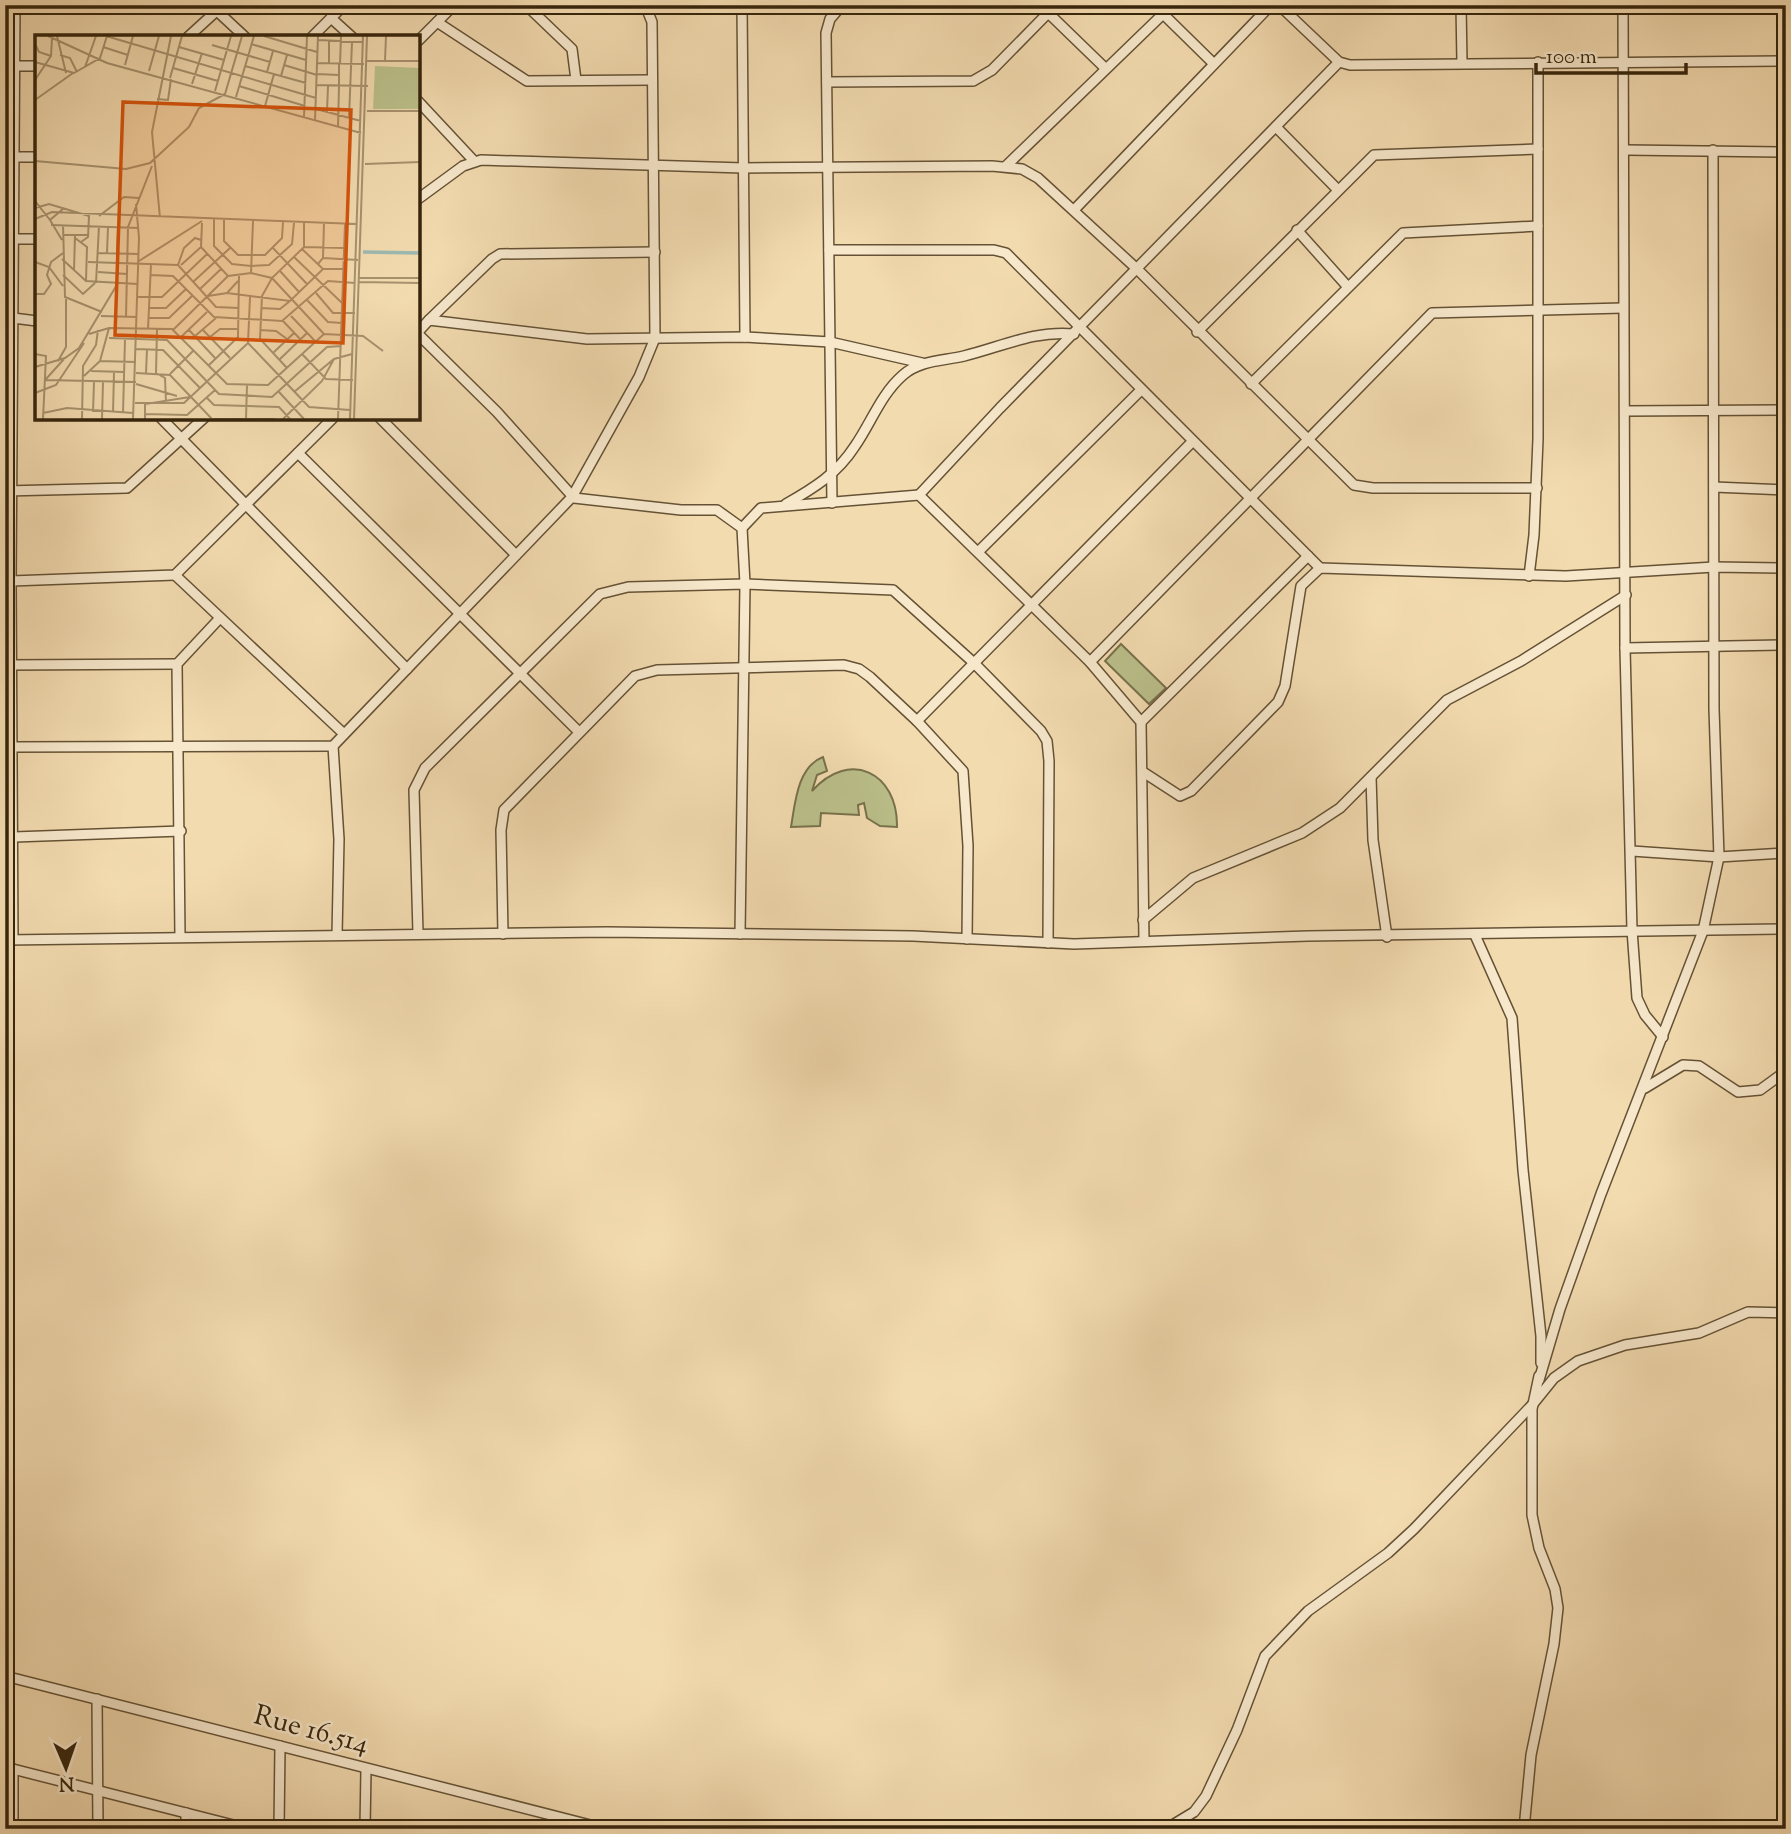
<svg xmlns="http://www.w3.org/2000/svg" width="1791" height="1834" font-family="'Sorts Mill Goudy',serif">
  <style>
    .green { fill: #bbc08b; stroke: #78724c; stroke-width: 2 }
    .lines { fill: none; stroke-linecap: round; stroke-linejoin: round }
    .street-casing { stroke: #655235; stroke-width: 12 }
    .street { stroke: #f7e8cc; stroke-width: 9 }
    .labels { text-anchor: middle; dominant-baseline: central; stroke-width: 5; stroke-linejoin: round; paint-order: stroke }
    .street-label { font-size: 28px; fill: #36250c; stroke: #f7e8cc }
    .inset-river { fill: none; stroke: #9dbab1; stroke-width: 3.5 }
    .inset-road { fill: none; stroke: #a7926e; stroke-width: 2 }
    .view { fill: #d6540c; fill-opacity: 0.15; stroke: #d6540c; stroke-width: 3.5 }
    .inset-edge { fill: none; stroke: #36250c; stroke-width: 3.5 }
  </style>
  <rect width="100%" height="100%" fill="#f3dbb0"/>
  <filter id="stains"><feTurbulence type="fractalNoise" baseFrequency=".00286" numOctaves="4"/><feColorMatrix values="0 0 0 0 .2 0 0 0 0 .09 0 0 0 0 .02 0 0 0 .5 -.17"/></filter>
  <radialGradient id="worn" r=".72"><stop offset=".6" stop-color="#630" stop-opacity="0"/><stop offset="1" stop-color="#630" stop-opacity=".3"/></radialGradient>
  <g class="green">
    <path d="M1121 644 1166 688 1149 704 1105 661Z"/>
    <path d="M823 757 827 771 817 775 812 791C849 749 898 772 897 827L880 826 867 818 864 803 858 805 859 815 821 813 820 826 791 827C795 804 797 767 823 757Z"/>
  </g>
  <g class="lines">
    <g class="street-casing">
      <g id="street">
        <path d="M526 5 572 49 576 80"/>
        <path d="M742 5 745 337"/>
        <path d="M1040 5 1105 68"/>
        <path d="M1154 5 1213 63"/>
        <path d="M1279 5 1339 62 1350 65 1786 61"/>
        <path d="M1461 5 1462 63"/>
        <path d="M1623 5 1625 648 1632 930 1637 998 1645 1015 1663 1037"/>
        <path d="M217 11 245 37"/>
        <path d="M331 18 352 37"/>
        <path d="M437 22 527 81 651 80"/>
        <path d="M188 37 223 5"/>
        <path d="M312 37 344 5"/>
        <path d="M418 41 454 5"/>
        <path d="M5 66H37"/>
        <path d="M827 82 973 81 992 70 1048 13"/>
        <path d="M418 101 474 161"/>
        <path d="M1276 127 1337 189"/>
        <path d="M1626 150 1786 152"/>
        <path d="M13 157H37"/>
        <path d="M1006 166 1163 14"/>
        <path d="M418 199 463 166 481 160 743 168 992 166 1022 169 1038 178 1137 269 1354 485 1373 488H1537"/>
        <path d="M1074 210 1271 5"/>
        <path d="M1297 230 1347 286"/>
        <path d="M5 239H37"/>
        <path d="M829 250H994L1006 253 1320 568"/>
        <path d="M13 318 37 321"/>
        <path d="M429 320 492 259 500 254 655 252"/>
        <path d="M418 332 429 320 587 339 745 337 830 342 922 363"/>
        <path d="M1197 332 1374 155 1538 149"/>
        <path d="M418 334 497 412 574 498 681 510H717L742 528 745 584 740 934"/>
        <path d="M1251 384 1403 233 1538 226"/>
        <path d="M1625 411 1786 410"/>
        <path d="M161 418 407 669"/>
        <path d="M380 418 516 555"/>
        <path d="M298 453 578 731"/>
        <path d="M1714 487 1786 490"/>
        <path d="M5 491 127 488 204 418"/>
        <path d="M919 495 1000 408 1339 62"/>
        <path d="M832 503 826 33 830 19 842 5"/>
        <path d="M786 504C814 488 837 474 855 446 871 423 881 394 903 375 920 360 943 361 964 356 1001 347 1035 330 1074 334"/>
        <path d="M742 528 761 508 919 495 1090 662 1141 722 1144 941"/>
        <path d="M979 551 1141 390"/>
        <path d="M175 575 344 734"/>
        <path d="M1529 576 1534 535 1538 439V62"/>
        <path d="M11 581 175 575 333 418"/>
        <path d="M1625 648 1786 645"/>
        <path d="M1090 662 1432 313 1623 308"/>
        <path d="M7 665 177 664"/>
        <path d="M917 721 1192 442"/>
        <path d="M1141 722 1308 556"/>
        <path d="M333 746 339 839 337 935"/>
        <path d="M12 747 333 746 572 497 639 377 655 338 652 22 645 5"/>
        <path d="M1143 772 1180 796 1191 791 1278 702 1285 686 1301 586 1320 568 1566 576 1714 567 1786 568"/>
        <path d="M1371 777 1373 840 1387 937"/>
        <path d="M14 837 181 831"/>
        <path d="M1632 851 1719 857 1786 853"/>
        <path d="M1143 920 1193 878 1302 833 1340 808 1447 700 1521 661 1626 595"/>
        <path d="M418 933 414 790 425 768 600 594 628 587 745 584 893 590 974 663 1041 731 1047 741 1049 761 1048 943"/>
        <path d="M503 934 501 830 504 810 635 676 657 670 844 665 859 669 870 677 917 721 963 771 968 846 967 939"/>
        <path d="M1475 935 1512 1018 1523 1170 1541 1336V1363"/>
        <path d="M180 937 177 664 219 619"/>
        <path d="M5 940 607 932 913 936 1074 944 1308 936 1786 929"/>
        <path d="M13 940 11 581 15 5"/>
        <path d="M1645 1088 1683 1065 1699 1066 1738 1092 1760 1090 1786 1071"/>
        <path d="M1539 1380 1560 1309 1601 1194 1703 931 1719 857 1714 709 1713 150"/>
        <path d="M5 1676 606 1829"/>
        <path d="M97 1699 98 1829"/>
        <path d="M5 1767 249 1829"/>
        <path d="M186 1813V1829"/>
        <path d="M13 1829V1769"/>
        <path d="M279 1829 280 1746"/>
        <path d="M365 1829 366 1769"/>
        <path d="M1166 1829 1194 1812 1206 1796 1237 1730 1265 1656 1308 1611 1388 1553 1414 1529 1533 1404 1554 1378 1578 1361 1625 1345 1699 1333 1748 1312 1786 1313"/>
        <path d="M1524 1829 1531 1755 1554 1644 1558 1608 1555 1589 1539 1548 1532 1515V1409L1539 1376"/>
      </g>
    </g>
    <use href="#street" class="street"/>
  </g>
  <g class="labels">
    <g class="street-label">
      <text transform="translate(311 1731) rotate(15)">Rue 16.514</text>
    </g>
  </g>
  <g transform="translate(35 35)">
    <rect width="385" height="385" fill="#f3dbb0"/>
    <path d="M340 31 385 33V74H338Z" fill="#bbc08b"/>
    <path class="inset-river" d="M328 217 385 218"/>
    <path class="inset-road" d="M13 1 72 28 326 98M22 1 31 38M71 1 281 63M229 1 282 17M283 5 328 7M0 9 4 17 16 21M216 9 271 25M177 10 235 27M68 12 93 20M144 12 189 25M25 20 35 23 42 37M332 26H385M350 26 351 1M0 27 39 38 65 23 72 1M282 28 329 29M294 28V6M304 29V51M305 29 306 1M90 30 98 1M249 30 282 40M210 31 271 48M50 32 61 1M138 33 183 46M114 36 124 1M232 37 238 16M282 39 304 40M246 41 252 20M135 43 147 1M0 45 16 21 17 3M157 49 167 18M281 50 333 51M204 51 270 71M180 56 196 1M201 62 219 1M122 64 133 65 136 44M0 65 38 38M230 71 239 39M281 74 326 86M332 76H385M292 77 293 51M269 82 272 1M314 83 317 7M280 85 283 1M303 92 304 51M0 126 91 134 115 128 154 92 164 73 190 59 207 1M330 129 385 127M0 166 15 185M0 173 14 169 54 181 53 202 46 207M64 181 89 162 104 163M125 183 117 97 136 1M0 184 17 177 322 189M179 184V211L197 229 216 231 234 230 257 209 259 188M189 185V206L203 220H230L247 203 248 187M218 186 216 238 237 243 289 299M167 188 166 212 193 241M16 190 104 193M28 190 30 262 67 277M28 200H53M40 203 52 212 51 246M27 205 15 185 29 173M269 212V188M238 213 272 249M267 214 288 234M62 218 104 219M72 218 73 192M82 218 83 192M259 222 307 268M288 223 323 225M27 224 51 246 103 249M104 226 167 186M0 227 14 232 28 251M53 227 143 230 181 272 204 273M283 229 288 223 289 188M143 230 149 213 160 203 166 205M146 230 166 212M39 236 40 200M245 236 264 257M63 237 92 239M28 240 48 259 60 248M115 240 138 241 179 282 247 286 293 246 320 248M324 243H385M158 247 195 213M324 247 385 248M61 248 64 191M165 254 186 234M192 258 255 266 288 234H309M281 258 298 278H320M0 259H9L16 249 12 240 16 227 28 218M173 261 192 258 203 246M103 262H127L172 219M272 265 293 287 307 288M113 273H131L151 254M226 273 245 274 255 266M66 281 102 282M256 281 280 306M91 282 93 192 117 131M113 283H134L157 261M248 286 266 305M113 294 116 229M122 294 121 338 130 343 131 368M138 295 193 241 216 238M154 295 180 323M168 295 195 323M225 295 241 296 252 304M54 299 74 293 137 294 192 349 233 350 289 299 328 301 348 316M160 301 181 283M146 302 172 277M175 302 185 294H203M74 303 132 305 184 359 237 362 292 312 306 311M213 308 274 372 315 375M101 314 128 315 165 353M238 318 259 298M0 319 11 321 8 384M267 319 291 344 318 345M244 325 272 298M23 326 31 312V264M65 326 101 327M173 331 203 302 204 241M0 332 30 323 44 313 83 248M252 333 225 304 227 261 237 243 269 212 310 213M56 336 89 337M101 338 135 340 177 384M111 338 112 314M135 339 158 316M49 341 65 326 74 293M11 344 29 324M10 345 101 347M101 349 142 361M244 357 269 384M259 357 299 324 317 319M0 358 21 350 49 308M171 362 179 370 244 372 255 384M100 368H149L213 308 215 262M58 377 59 347M8 378 32 373 98 378M78 378 79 337M88 378 90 304M110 379 152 380 180 355M47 384 48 331 61 310 63 295M67 384 68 347M98 384 104 203 101 169M110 384V369L155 362M179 384H240M211 384 212 350M248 384 287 346 299 324M303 384 310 189M315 384 328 1M319 384 332 1"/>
    <path class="view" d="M88 67 316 75 308 308 80 300Z"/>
    <rect width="385" height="385" class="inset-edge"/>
  </g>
  <rect width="1791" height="1834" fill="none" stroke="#f3dbb0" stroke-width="28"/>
  <rect x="7" y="7" width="1777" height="1820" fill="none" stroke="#36250c" stroke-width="3.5"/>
  <rect x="14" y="14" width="1763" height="1806" fill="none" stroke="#36250c" stroke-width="2"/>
  <g transform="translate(66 1768) rotate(178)" stroke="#f7e8cc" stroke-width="5" paint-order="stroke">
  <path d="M0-5L12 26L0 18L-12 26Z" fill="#36250c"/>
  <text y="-10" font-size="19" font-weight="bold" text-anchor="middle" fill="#36250c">N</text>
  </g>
  <path d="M1536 63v10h150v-10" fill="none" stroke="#36250c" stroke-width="3.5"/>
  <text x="1546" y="63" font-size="21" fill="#36250c" stroke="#f7e8cc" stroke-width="5" paint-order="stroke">100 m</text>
  <rect width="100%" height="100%" filter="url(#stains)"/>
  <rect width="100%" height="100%" fill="url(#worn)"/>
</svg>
